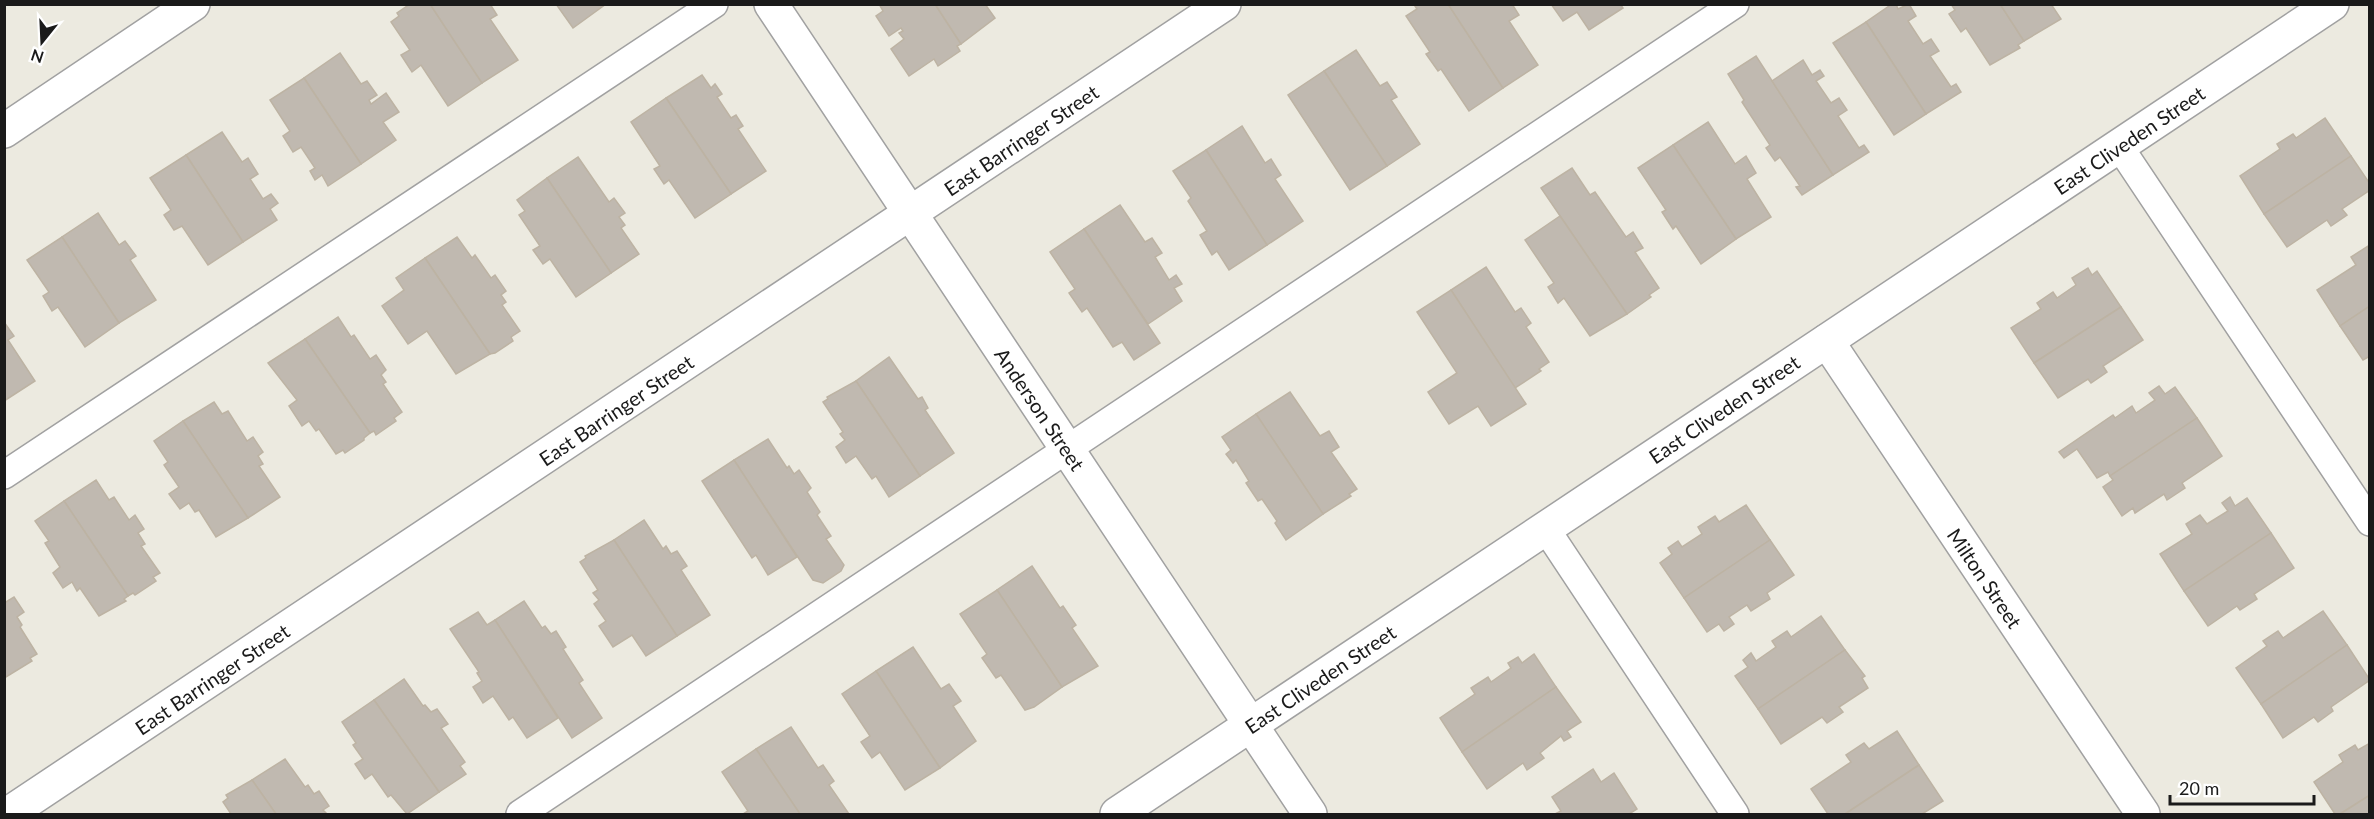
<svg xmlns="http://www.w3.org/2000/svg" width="2374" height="819" font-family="Lato,sans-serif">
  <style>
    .building { fill: #c0b9b0; stroke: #bdb3a3; stroke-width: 1.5 }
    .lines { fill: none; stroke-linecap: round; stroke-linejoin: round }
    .lane-casing { stroke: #a1a1a1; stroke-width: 30 }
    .street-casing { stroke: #a1a1a1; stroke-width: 36 }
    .lane { stroke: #fff; stroke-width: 27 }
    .street { stroke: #fff; stroke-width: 33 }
    .labels { text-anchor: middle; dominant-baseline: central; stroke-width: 6; stroke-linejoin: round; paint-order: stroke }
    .street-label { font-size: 20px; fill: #1a1a1a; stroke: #fff }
  </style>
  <rect width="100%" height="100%" fill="#eceae0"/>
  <g class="building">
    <path d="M410 4H430L482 83 448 106 421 65 412 72 401 55 410 50 391 22 399 16 397 13Z"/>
    <path d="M430 4H490L497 15 490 19 518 60 482 83Z"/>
    <path d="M556 4H606L573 28Z"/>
    <path d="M879 4H935L961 44 957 46 960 51 938 66 934 59 909 76 891 49 904 39 899 33 903 31 901 28 889 36 876 16 883 11Z"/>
    <path d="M935 4H985L995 18 961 44Z"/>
    <path d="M1417 4H1448L1503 88 1469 111 1441 69 1438 71 1426 54 1430 52 1406 16 1417 9 1415 6Z"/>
    <path d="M1448 4H1512L1519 15 1509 21 1538 65 1503 88Z"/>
    <path d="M1551 4H1620L1623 8 1589 30 1577 12 1563 21Z"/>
    <path d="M1892 4H1896L1898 9 1909 4 1916 16 1908 21 1923 44 1931 39 1939 51 1930 56 1951 87 1956 84 1961 92 1926 114 1866 22Z"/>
    <path d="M1951 4H2000L2024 41 2018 45 2020 48 1990 65 1966 28 1961 32 1949 14 1955 10Z"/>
    <path d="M2000 4H2051L2061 19 2024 41Z"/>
    <path d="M1866 22 1926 114 1894 135 1833 43Z"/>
    <path d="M1356 50 1380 86 1387 82 1397 97 1391 100 1420 144 1387 166 1324 71Z"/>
    <path d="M340 53 361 84 367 81 377 95 369 100 371 104 386 93 399 112 383 122 396 140 361 164 304 78Z"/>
    <path d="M1756 56 1833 175 1802 195 1796 187 1800 186 1780 157 1775 161 1766 148 1770 145 1742 102 1744 100 1728 74Z"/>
    <path d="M1803 60 1812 75 1820 70 1824 76 1816 81 1831 103 1839 98 1847 110 1838 116 1859 148 1864 145 1869 152 1833 175 1772 81Z"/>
    <path d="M1324 71 1387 166 1350 190 1288 95Z"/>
    <path d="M702 75 711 88 715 84 722 94 717 97 731 118 736 115 743 126 738 129 766 171 731 194 666 98Z"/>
    <path d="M304 78 361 164 328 186 322 175 315 180 310 171 315 168 301 147 293 152 283 136 290 131 270 100Z"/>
    <path d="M666 98 731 194 695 218 669 180 664 184 654 169 660 166 631 122Z"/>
    <path d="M2325 118 2351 156 2264 214 2240 176 2280 149 2277 144 2293 134 2296 138Z"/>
    <path d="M1708 122 1735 164 1746 156 1756 173 1747 179 1771 217 1736 239 1673 145Z"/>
    <path d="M1242 126 1265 163 1271 159 1281 175 1275 179 1303 221 1267 245 1206 150Z"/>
    <path d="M222 132 242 162 248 158 258 174 250 179 263 199 271 194 278 203 270 209 277 220 243 242 186 155Z"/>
    <path d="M1673 145 1736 239 1701 264 1676 226 1673 229 1662 212 1666 210 1638 168Z"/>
    <path d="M1206 150 1267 245 1229 270 1217 251 1212 255 1200 235 1207 231 1188 201 1191 198 1173 171Z"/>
    <path d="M186 155 243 242 208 265 182 226 174 230 164 215 171 210 150 178Z"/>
    <path d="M2351 156 2370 184V190L2342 209 2347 215 2331 226 2327 220 2287 247 2264 214Z"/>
    <path d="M578 157 609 202 614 198 625 213 619 217 625 225 621 228 639 254 611 273 547 178Z"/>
    <path d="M1572 168 1590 195 1595 192 1626 237 1633 232 1643 248 1635 252 1659 288 1649 295 1651 297 1627 314 1541 188Z"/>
    <path d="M547 178 611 273 576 297 550 259 543 264 533 250 540 246 519 215 525 211 517 200Z"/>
    <path d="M1120 205 1145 242 1152 238 1162 253 1155 257 1169 280 1176 275 1182 284 1174 288 1182 301 1148 324 1084 229Z"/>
    <path d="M98 213 119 245 125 241 136 256 130 260 156 300 119 323 62 237Z"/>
    <path d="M1560 216 1627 314 1590 336 1564 298 1558 303 1548 287 1554 283 1525 240Z"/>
    <path d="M1084 229 1160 343 1134 360 1122 342 1113 347 1087 308 1082 312 1069 293 1075 289 1050 252Z"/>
    <path d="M62 237 119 323 85 347 58 307 52 311 43 296 49 292 27 260Z"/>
    <path d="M457 237 472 258 475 255 491 278 495 275 506 291 501 295 506 302 502 305 520 331 511 337 513 341 495 353 490 354 425 258Z"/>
    <path d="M2368 246 2370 306 2340 326 2317 290 2356 265 2351 257Z"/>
    <path d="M425 258 490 354 456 374 427 331 408 344 382 306 404 290 396 278Z"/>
    <path d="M1486 267 1515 312 1521 308 1531 323 1526 327 1549 362 1539 369 1541 371 1515 388 1451 290Z"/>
    <path d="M2088 268 2092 275 2097 271 2121 307 2034 363 2011 328 2041 309 2037 303 2053 292 2057 298 2076 285 2072 278Z"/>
    <path d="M1451 290 1526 404 1491 426 1478 406 1449 424 1428 392 1457 373 1417 312Z"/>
    <path d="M2370 306V356L2363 360 2340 326Z"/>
    <path d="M2121 307 2143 340 2103 366 2107 372 2091 383 2088 379 2058 398 2034 363Z"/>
    <path d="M338 317 351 337 354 335 370 359 376 355 386 370 381 375 386 382 383 384 402 412 394 418 396 421 376 435 374 431 370 433 305 339Z"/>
    <path d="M4 322 14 336 8 340 35 381 4 401Z"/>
    <path d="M305 339 370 433 364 438V440L345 453 343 450 336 454 319 429 316 431 309 421 302 426 289 406 297 400 268 363Z"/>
    <path d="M889 357 918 399 922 397 928 408 925 410 954 453 920 476 856 381Z"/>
    <path d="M856 381 920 476 889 497 876 476 872 479 856 456 846 463 836 447 845 440 840 434 843 432 823 402 828 399 827 397Z"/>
    <path d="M2159 386 2165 394 2175 387 2197 418 2110 476 2108 472 2097 478 2077 449 2064 458 2059 452 2113 415 2115 418 2132 406 2136 413 2155 400 2149 393Z"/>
    <path d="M1290 392 1320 436 1329 431 1339 447 1331 452 1357 489 1349 494 1351 496 1323 514 1256 414Z"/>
    <path d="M214 402 222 414 228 411 247 441 253 437 263 452 258 456 263 464 259 466 280 497 248 518 183 421Z"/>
    <path d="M1256 414 1323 514 1286 540 1275 523 1277 521 1262 499 1258 501 1246 483 1249 481 1236 460 1233 463 1226 454 1231 450 1222 437Z"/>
    <path d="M2197 418 2222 456 2182 483 2185 488 2167 500 2164 494 2135 513 2133 508 2122 516 2103 487 2113 480 2110 476Z"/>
    <path d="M183 421 248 518 216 537 199 510 195 512 189 503 180 509 169 494 179 487 164 465 168 462 154 441Z"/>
    <path d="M768 439 787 468 789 466 794 474 799 470 811 488 807 492 820 512 817 515 831 536 826 539 844 565 841 571 823 583 813 580 734 460Z"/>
    <path d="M734 460 797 557 768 575 756 555 752 558 702 481Z"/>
    <path d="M96 480 109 500 114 497 129 520 135 515 144 529 138 533 145 544 141 546 160 573 153 577 156 581 135 595 133 593 128 596 64 501Z"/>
    <path d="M2230 497 2235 506 2247 498 2271 533 2184 591 2160 554 2192 534 2186 524 2200 515 2207 524 2228 511 2222 503Z"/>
    <path d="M64 501 128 596 124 599 126 601 99 616 80 588 77 591 72 582 63 588 53 573 60 567 45 543 49 541 35 521Z"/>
    <path d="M1746 505 1770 540 1684 598 1660 563 1672 554 1668 548 1678 541 1682 547 1702 534 1698 527 1715 516 1719 522Z"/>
    <path d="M644 520 663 549 666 546 671 554 677 551 687 566 681 570 710 615 677 636 614 540Z"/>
    <path d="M2271 533 2294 568 2254 594 2257 599 2240 610 2237 606 2208 626 2184 591Z"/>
    <path d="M614 540 677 636 646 656 632 635 613 647 599 626 606 621 594 604 599 600 593 593 598 590 580 562 586 558 585 556Z"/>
    <path d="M1770 540 1794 575 1767 593 1770 599 1751 611 1747 605 1729 617 1734 624 1724 631 1719 624 1707 632 1684 598Z"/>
    <path d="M1032 566 1060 608 1063 606 1076 625 1072 628 1098 666 1062 687 997 590Z"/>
    <path d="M997 590 1062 687 1034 707 1025 710 1001 675 996 678 982 658 987 654 960 614Z"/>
    <path d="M14 597 24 612 17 617 22 625 20 627 37 654 30 658 32 661 6 677 4 674V600L6 602Z"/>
    <path d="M524 601 542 628 545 626 551 634 556 631 566 647 563 649 583 680 579 683 602 718 572 738 495 620Z"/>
    <path d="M2323 611 2347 645 2261 704 2236 668 2267 646 2263 641 2278 631 2283 638Z"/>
    <path d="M478 612 487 625 495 620 558 718 527 738 513 717 509 720 493 696 483 703 473 687 482 681 477 673 479 672 450 629Z"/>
    <path d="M1821 616 1845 650 1758 709 1735 676 1748 667 1743 660 1751 653 1756 661 1776 647 1772 641 1787 631 1791 637Z"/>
    <path d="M2347 645 2370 680 2331 707 2333 711 2318 722 2314 717 2283 738 2261 704Z"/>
    <path d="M913 647 941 689 949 684 961 701 953 706 976 741 940 768 876 671Z"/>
    <path d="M1845 650 1865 676 1862 678 1868 688 1839 707 1843 712 1827 723 1822 717 1781 744 1758 709Z"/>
    <path d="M1534 654 1556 687 1462 752 1440 718 1475 694 1471 688 1488 677 1491 682 1511 668 1508 663 1518 657 1522 663Z"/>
    <path d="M876 671 940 768 905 790 880 752 872 758 861 742 870 736 842 694Z"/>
    <path d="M404 679 423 706 425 705 431 712 437 709 448 724 441 728 465 762 460 766 466 774 439 792 374 700Z"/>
    <path d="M1556 687 1581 722 1567 731 1571 737 1564 741 1561 736 1540 753 1544 758 1527 770 1523 763 1487 789 1462 752Z"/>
    <path d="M374 700 439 792 407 814 391 795 388 797 372 774 365 779 355 764 363 759 353 745 356 743 342 722Z"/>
    <path d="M791 727 818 768 823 765 834 781 829 785 849 814H800L756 749Z"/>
    <path d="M1897 731 1919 765 1845 814H1828L1811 789 1851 762 1846 755 1864 743 1869 749Z"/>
    <path d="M2370 743V795L2340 814H2335L2314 782 2343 762 2339 755 2355 745 2358 750Z"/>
    <path d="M756 749 800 814H743L748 811 722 772Z"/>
    <path d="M285 759 305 787 308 785 314 794 319 791 329 806 323 810 327 814H276L252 780Z"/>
    <path d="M1919 765 1943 801 1922 814H1845Z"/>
    <path d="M1593 769 1601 782 1614 773 1637 809 1629 814H1555L1561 811 1552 797Z"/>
    <path d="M252 780 276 814H231L223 802 228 798 226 795Z"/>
    <path d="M2370 795V814H2340Z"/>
  </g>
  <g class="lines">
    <g class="lane-casing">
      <g id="lane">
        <path d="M2119 146 2370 522"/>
        <path d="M4 475 714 4"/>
        <path d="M1546 529 1735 814"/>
        <path d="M520 814 1735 4"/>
      </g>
    </g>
    <g class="street-casing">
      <g id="street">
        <path d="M771 4 1310 814"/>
        <path d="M4 131 193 4"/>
        <path d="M1827 341 2143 814"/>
        <path d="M8 814 1224 4"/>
        <path d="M1117 814 2332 4"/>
      </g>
    </g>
    <use href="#lane" class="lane"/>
    <use href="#street" class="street"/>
  </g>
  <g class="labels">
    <g class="street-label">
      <text transform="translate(1021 140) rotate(-34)">East Barringer Street</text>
      <text transform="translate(2129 140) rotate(-34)">East Cliveden Street</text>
      <text transform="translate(1040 409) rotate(56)">Anderson Street</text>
      <text transform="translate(1724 409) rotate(-34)">East Cliveden Street</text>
      <text transform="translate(616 410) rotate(-34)">East Barringer Street</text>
      <text transform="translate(1985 578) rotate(56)">Milton Street</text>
      <text transform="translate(212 679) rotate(-34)">East Barringer Street</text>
      <text transform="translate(1320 679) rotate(-34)">East Cliveden Street</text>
    </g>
  </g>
  <rect width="2374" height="819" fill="none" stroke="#1a1a1a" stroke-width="12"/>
  <g transform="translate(42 42) rotate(198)" stroke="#ffffff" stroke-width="4.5" paint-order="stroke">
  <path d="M0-4.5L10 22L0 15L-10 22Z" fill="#1a1a1a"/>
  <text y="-9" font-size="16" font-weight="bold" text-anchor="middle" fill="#1a1a1a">N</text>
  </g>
  <path d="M2170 795v9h144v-9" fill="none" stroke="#1a1a1a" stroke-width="3"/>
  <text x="2179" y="795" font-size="18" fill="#1a1a1a" stroke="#ffffff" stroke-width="4.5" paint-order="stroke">20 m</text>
</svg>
